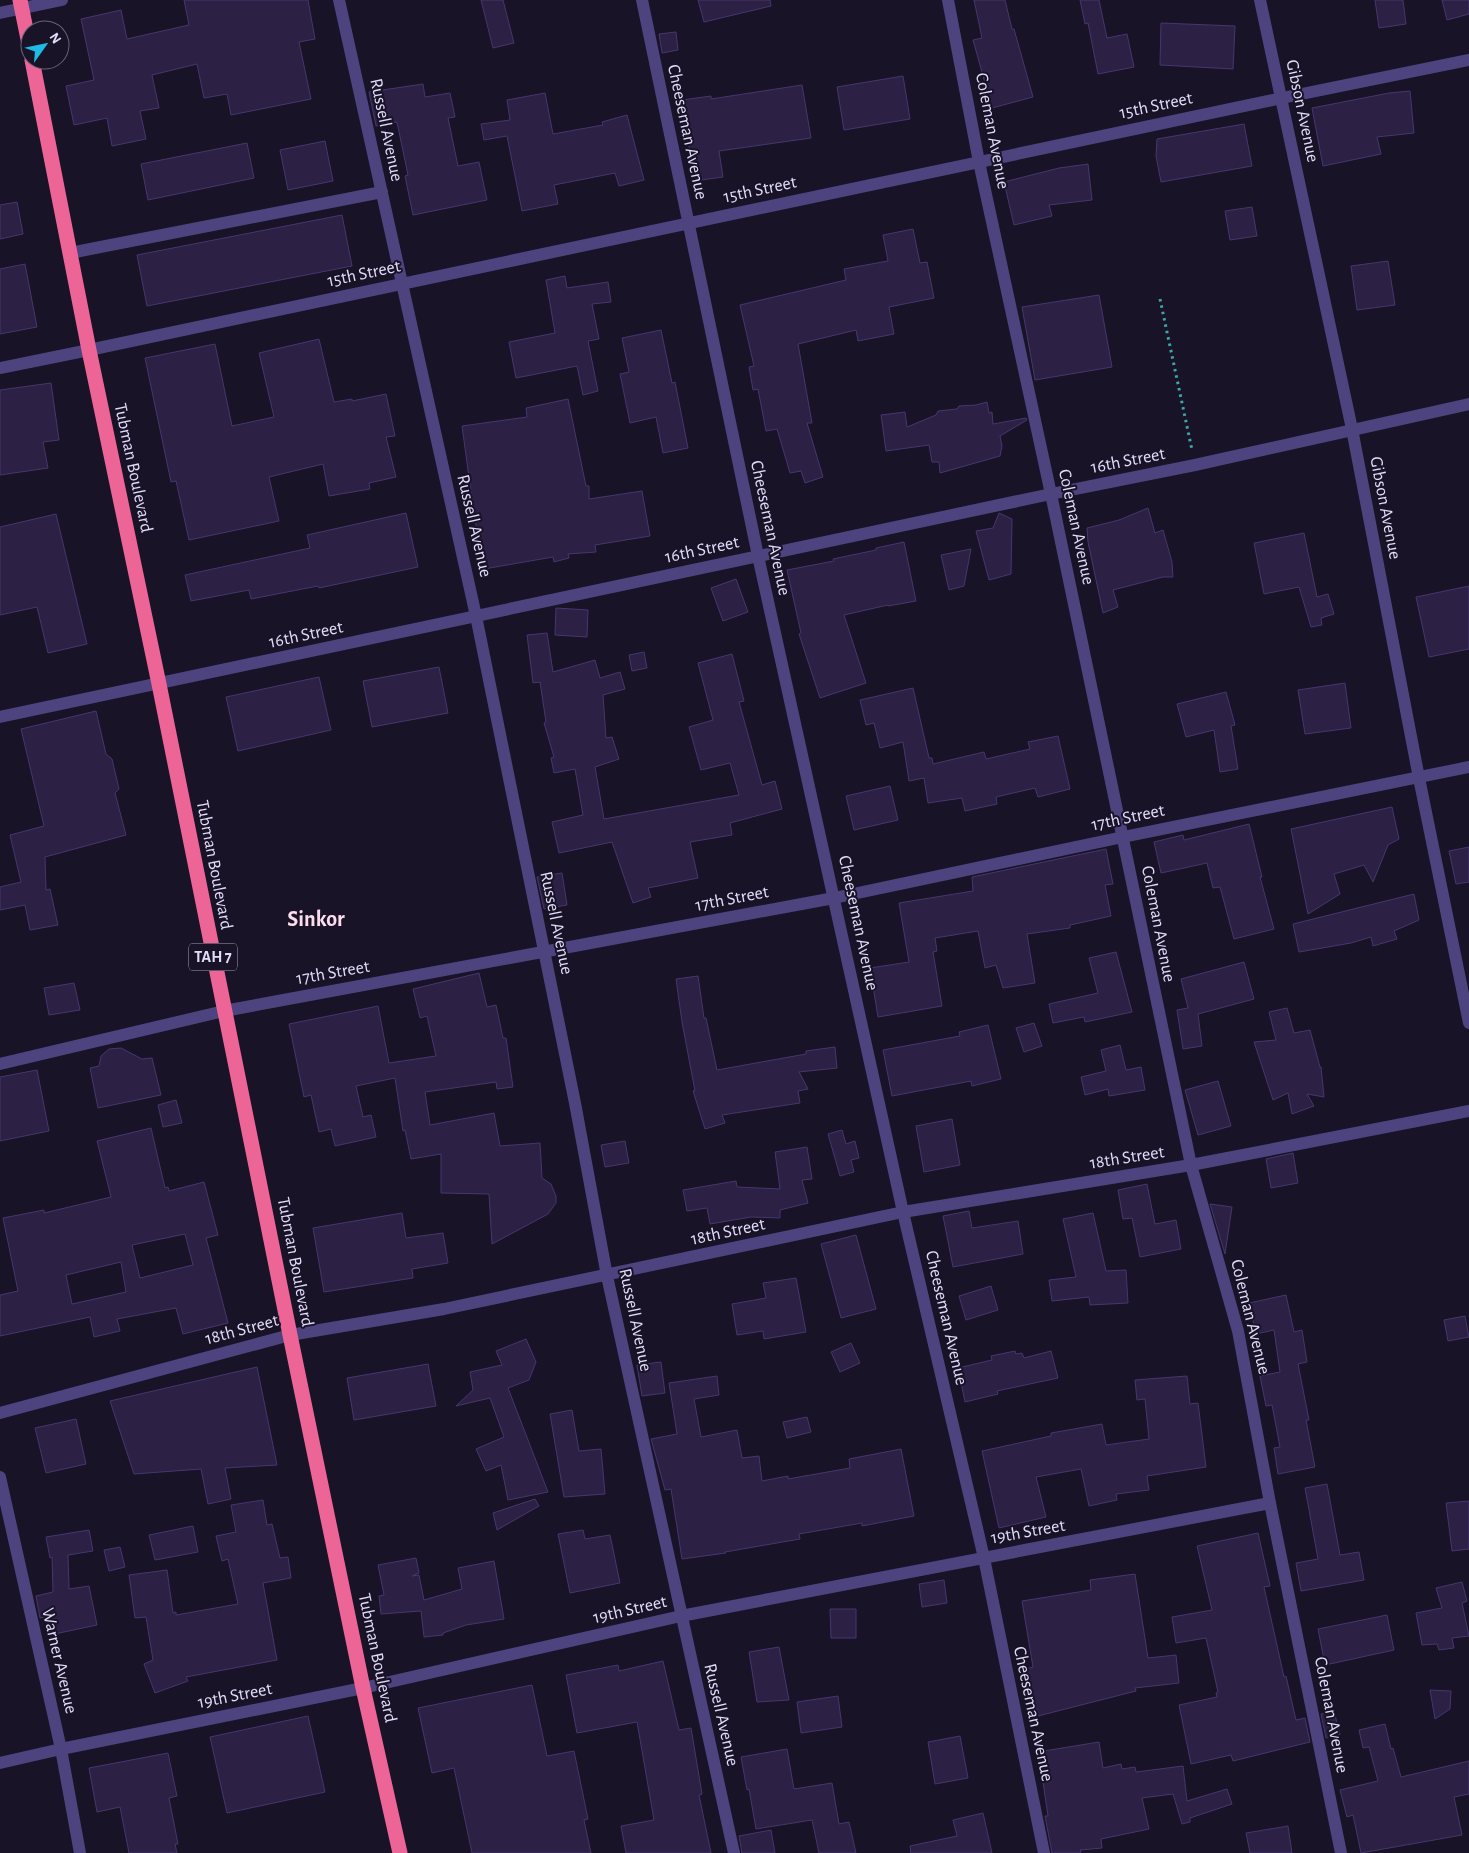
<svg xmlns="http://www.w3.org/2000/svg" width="1469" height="1853" font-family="'Alegreya Sans',sans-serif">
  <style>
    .building { fill: #2c2145; stroke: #47366e; fill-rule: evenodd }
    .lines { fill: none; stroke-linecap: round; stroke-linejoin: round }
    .path { stroke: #3ea6ac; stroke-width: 3; stroke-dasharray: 2.5 4; stroke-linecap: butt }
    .minor { stroke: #4d437f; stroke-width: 12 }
    .highway { stroke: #ed6596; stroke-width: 15 }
    .labels { text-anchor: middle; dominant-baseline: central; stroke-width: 4; stroke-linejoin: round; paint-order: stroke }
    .shield { fill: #181326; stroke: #a6a0bb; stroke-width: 1 }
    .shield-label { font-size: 16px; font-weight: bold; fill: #e3dcfb }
    .street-label { font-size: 18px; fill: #e3dcfb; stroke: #181326 }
    .district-label { font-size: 22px; font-weight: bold; fill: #fbdded; stroke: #181326 }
  </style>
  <rect width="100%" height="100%" fill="#181326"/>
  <g class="building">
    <path d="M184 0H308L315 39 299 42 311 99 231 115 227 94 204 98 197 64 152 75 159 108 140 111 146 139 112 146 107 118 74 125 66 86 94 80 81 19 121 10 127 39 189 25Z"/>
    <path d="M481 0H503L514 43 493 48Z"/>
    <path d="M698 0H770L771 6 704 22Z"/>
    <path d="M974 0H1005L1012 29H1014L1033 97 992 108 973 40 982 38Z"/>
    <path d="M1080 0H1099L1107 38 1127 34 1134 67 1098 74 1088 23 1085 24Z"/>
    <path d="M1375 0H1403L1406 24 1379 28Z"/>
    <path d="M1442 0H1469V14L1447 20Z"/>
    <path d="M1161 23 1235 26 1233 69 1160 65Z"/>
    <path d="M676 32 678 50 662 53 659 34Z"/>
    <path d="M903 76 910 119 844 130 837 87Z"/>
    <path d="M423 84 425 97 450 93 455 117 448 118 458 166 479 162 487 200 413 215 405 176 408 175 397 122 376 126 369 92Z"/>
    <path d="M802 85 811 138 719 151 723 177 694 181 682 100 711 96V99Z"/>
    <path d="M1410 91 1414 133 1377 137 1381 154 1323 166 1312 108 1389 93Z"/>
    <path d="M545 93 553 134 603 125 602 122 627 115 644 180 619 186 615 173 554 185 558 204 522 211 507 136 484 140 481 124 510 120 507 100Z"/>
    <path d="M1244 124 1252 166 1161 182 1156 156 1157 139Z"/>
    <path d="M325 141 333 181 288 190 280 150Z"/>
    <path d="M247 143 254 178 148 200 141 164Z"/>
    <path d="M1088 164 1092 200 1049 205 1052 216 1014 225 1004 182 1059 168Z"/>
    <path d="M17 202 23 234 0 239V205Z"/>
    <path d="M1252 207 1257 236 1230 240 1225 211Z"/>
    <path d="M342 215 352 266 147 306 137 255Z"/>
    <path d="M913 229 920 263 927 262 934 298 889 307 894 334 858 341 856 330 798 344 812 423H807L823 477 805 483 801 471 790 473 777 429 766 431 758 389 753 390 749 367 754 366 740 305 846 280 844 269 888 261 883 235Z"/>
    <path d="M1388 261 1395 305 1357 310 1351 266Z"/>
    <path d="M25 264 37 327 0 334V269Z"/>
    <path d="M565 276 567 288 608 282 611 302 592 304 599 339 588 341 598 391 583 395 577 366 516 378 509 342 555 333 546 280Z"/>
    <path d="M1099 295 1112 367 1035 380 1022 307Z"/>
    <path d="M661 330 672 383 675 382 688 448 663 453 656 417 630 423 620 374 629 372 622 338Z"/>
    <path d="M319 339 334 402 352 399V401L386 394 395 436 386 437 396 477 369 483 370 489 329 496 323 464 269 477 279 521 189 540 176 481 171 482 145 358 215 344 232 426 274 417 259 353Z"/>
    <path d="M51 383 59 440 43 442 48 468 0 475V390Z"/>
    <path d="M568 399 586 486H589V499L642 491 650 536 595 545 596 552 568 554 569 558 554 562 553 557 484 569 474 514 462 426 527 417 526 408Z"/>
    <path d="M987 402 989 413 992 412 993 424 1026 418 1027 420 1000 436 1002 446 1000 456 940 473 939 462H932L929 445 886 451 881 415 905 412 907 427 936 415 938 411 957 409 959 406 976 405Z"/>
    <path d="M1148 508 1155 533 1163 530 1172 562 1173 577H1163L1113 590 1118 607 1103 613 1088 542 1087 528 1119 520Z"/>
    <path d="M406 513 418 567 319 588 318 586 251 599 249 590 191 601 185 575 310 548 307 535Z"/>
    <path d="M999 513 1012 519 1011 574 989 580 976 531 993 528Z"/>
    <path d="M56 514 87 644 48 653 37 607 0 615V527Z"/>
    <path d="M1304 533 1317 597 1328 594 1334 614 1321 618 1322 625 1311 627 1299 587 1264 594 1254 543Z"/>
    <path d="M904 542 916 601 888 606V605L844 615 866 683 820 698 799 634 801 633 787 570 834 561 833 559 876 550V548Z"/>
    <path d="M971 549 964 586 949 590 941 555Z"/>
    <path d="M736 579 748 612 723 621 711 588Z"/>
    <path d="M1469 586V649L1429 657 1416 597Z"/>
    <path d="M556 608 588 610 587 637 555 635Z"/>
    <path d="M547 633 553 672 595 660 600 678 620 672 625 689 603 695 606 738 612 737 619 759 595 767 604 819 739 795 730 763 701 770 689 727 713 720 698 663 732 654 744 701 739 702 762 785 775 781 782 809 730 823 732 835 690 842 698 878 648 888 651 897 633 903 612 842 559 853 552 822 583 815 575 769 554 773 551 758 554 757 544 723 546 722 540 682 533 683 527 635Z"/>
    <path d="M644 652 647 668 632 671 629 655Z"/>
    <path d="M439 667 448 713 372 727 363 681Z"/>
    <path d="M319 677 331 730 238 751 226 697Z"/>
    <path d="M1345 683 1351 728 1305 734 1298 690Z"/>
    <path d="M913 688 929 758H932L933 764 984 752 986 759 1030 749 1028 742 1058 736 1070 789 1038 797 1035 788 996 797 997 804 965 811 962 798 928 803 924 778 909 781 903 742 880 748 874 723 866 725 860 700Z"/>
    <path d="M1226 692 1235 725 1231 726 1238 769 1220 772 1214 730 1186 737 1177 704Z"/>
    <path d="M96 711 106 754 112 759 119 789 115 793 126 835 45 857 46 890 50 889 58 925 30 930 25 905 0 910V887L21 882 10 835 44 826 21 729Z"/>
    <path d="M890 786 898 820 854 830 846 796Z"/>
    <path d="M1392 807 1399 839 1388 845 1373 882 1364 865 1334 874 1340 894 1308 914 1291 829Z"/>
    <path d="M1249 824 1262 877H1260L1274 929 1234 939 1220 887 1213 888 1207 863 1161 873 1154 842 1183 835 1184 840Z"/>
    <path d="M1469 847V882L1456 884 1449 851Z"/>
    <path d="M1106 849 1113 884 1105 885 1111 916 1070 925V928L1027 934 1035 983 1003 988 996 965 985 968 978 931 935 938 937 951 933 952 942 1006 878 1017 870 968 909 962 899 903 973 891 972 877Z"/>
    <path d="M562 873 567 905 544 909 537 877Z"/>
    <path d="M1414 894 1419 920 1394 931 1397 939 1373 946 1371 937 1351 943 1299 952 1293 924Z"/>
    <path d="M1116 952 1132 1012 1085 1022 1084 1017 1053 1023 1049 1004 1098 993 1089 958Z"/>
    <path d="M1244 962 1254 999 1198 1014 1202 1046 1183 1049 1177 1010 1188 1008 1181 979Z"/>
    <path d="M479 973 487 1007 496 1005 503 1038H506L513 1087 497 1089 496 1082 425 1092 430 1125 494 1113 500 1146 540 1143 542 1178 551 1184 556 1196V1203L548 1214 492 1244 489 1194 441 1193V1154L411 1159 405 1130 403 1131 395 1078 356 1086 363 1117 371 1115 376 1137 335 1146 331 1129 319 1132 311 1095 304 1097 289 1024 378 1006 389 1063 436 1056 427 1016 420 1018 413 989Z"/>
    <path d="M698 976 704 1018H706L717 1070 806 1054V1051L835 1047 837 1068 799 1072 808 1089 798 1091 800 1103 722 1115 725 1123 705 1129 693 1091H695L682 1022 676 979Z"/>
    <path d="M74 983 80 1010 49 1015 44 988Z"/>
    <path d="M1287 1008 1294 1033 1310 1030 1320 1067H1321L1324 1097 1307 1094 1314 1106 1292 1114 1288 1093 1273 1100 1254 1042 1276 1040 1269 1012Z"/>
    <path d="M1034 1023 1042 1046 1024 1052 1016 1028Z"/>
    <path d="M988 1025 1001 1079 972 1086 971 1081 892 1096 883 1050 960 1036 959 1032Z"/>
    <path d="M1120 1045 1126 1070 1141 1067 1145 1090 1109 1096 1108 1089 1085 1095 1081 1077 1106 1071 1101 1050Z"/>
    <path d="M121 1048 142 1059 152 1058 161 1095 98 1108 90 1068 99 1066 101 1056 109 1049Z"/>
    <path d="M37 1070 49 1131 0 1141V1077Z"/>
    <path d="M1218 1081 1231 1126 1198 1135 1185 1090Z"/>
    <path d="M176 1100 182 1123 163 1127 158 1105Z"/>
    <path d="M952 1119 960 1165 924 1172 916 1126Z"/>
    <path d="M151 1128 165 1188 168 1187 169 1191 204 1182 218 1235 206 1238 228 1323 183 1334 176 1308 117 1319 120 1331 94 1337 90 1317 0 1336V1295L18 1291 3 1218 44 1210V1213L111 1197 97 1141ZM185 1234 193 1265 140 1278 132 1245ZM121 1262 126 1292 72 1304 66 1275Z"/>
    <path d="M842 1130 846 1144 855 1141 859 1158 851 1160 854 1172 840 1176 828 1134Z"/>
    <path d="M625 1141 629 1163 605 1167 601 1145Z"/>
    <path d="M807 1147 812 1179 802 1180 808 1203 780 1210V1218L751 1217 710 1224 707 1208 687 1211 683 1190 736 1181 737 1187 780 1189 775 1152Z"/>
    <path d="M1293 1153 1298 1183 1271 1188 1266 1159Z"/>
    <path d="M1147 1184 1155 1224 1176 1220 1181 1249 1140 1257 1132 1218 1123 1219 1118 1190Z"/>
    <path d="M1210 1204 1232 1207 1225 1254Z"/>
    <path d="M969 1211 972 1228 1018 1221 1023 1254 953 1267 943 1216Z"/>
    <path d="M402 1213 406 1238 443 1233 448 1263 412 1269 413 1278 324 1292 313 1228Z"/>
    <path d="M1093 1213 1106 1271 1126 1270 1128 1303 1090 1305 1089 1297 1052 1301 1049 1280 1076 1277 1063 1219Z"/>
    <path d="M856 1235 876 1309 841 1318 821 1244Z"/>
    <path d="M796 1278 806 1332 764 1339 763 1331 737 1335 732 1304 766 1298 763 1283Z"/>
    <path d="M991 1286 998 1310 966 1320 959 1296Z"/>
    <path d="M1286 1295 1294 1332 1302 1330 1307 1362 1298 1364 1309 1420H1306L1315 1467 1278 1474 1274 1448 1280 1447 1272 1405 1266 1406 1260 1376 1280 1372 1274 1330 1256 1334 1249 1303Z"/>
    <path d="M1465 1316 1469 1337 1448 1341 1444 1320Z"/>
    <path d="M526 1339 536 1362 529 1380 508 1388 548 1492 508 1500 501 1465 486 1471 476 1449 504 1437 490 1398 456 1406 473 1390 470 1372 502 1365 496 1351Z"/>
    <path d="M851 1343 860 1363 840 1372 831 1352Z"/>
    <path d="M1015 1351 1016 1354 1022 1353 1024 1358 1051 1351 1058 1378 997 1391 998 1394 965 1402 958 1368 992 1360 991 1356Z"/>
    <path d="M661 1362 665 1393 642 1396 637 1365Z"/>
    <path d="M428 1364 436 1406 354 1420 347 1378Z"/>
    <path d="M257 1367 277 1465 225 1468 231 1499 208 1504 201 1469 134 1474 110 1401Z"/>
    <path d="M717 1376 719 1395 694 1399 701 1437 737 1430 742 1458 759 1456 762 1481 788 1476V1479L850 1468 849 1459 901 1449 914 1516 862 1526V1523L799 1534 800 1539 725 1552 726 1553 682 1559 671 1489 665 1490 651 1439 677 1434 669 1383Z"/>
    <path d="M1187 1376 1190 1404 1198 1403 1206 1467 1147 1476 1149 1490 1116 1494 1117 1500 1089 1506 1081 1469 1036 1477 1046 1517 999 1528 982 1451 1051 1436V1433L1102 1424 1106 1445 1149 1439 1145 1399 1137 1400 1135 1380Z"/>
    <path d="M572 1410 579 1451 601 1449 605 1494 564 1497 550 1414Z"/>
    <path d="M807 1417 811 1432 787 1438 783 1422Z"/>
    <path d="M76 1419 86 1464 46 1473 35 1428Z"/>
    <path d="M1327 1484 1340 1555 1359 1552 1364 1580 1301 1591 1296 1563 1318 1559 1305 1488Z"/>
    <path d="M535 1499 539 1506 497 1530 493 1513Z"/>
    <path d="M263 1500 267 1525 272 1524 280 1558 288 1557 291 1578 263 1583 277 1660 186 1677 188 1681 155 1693 144 1664 153 1660 146 1617 135 1618 129 1575 167 1570 173 1613 176 1612V1615L238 1604 228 1559 222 1561 216 1536 236 1532 231 1505Z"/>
    <path d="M1469 1501V1549L1452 1551 1446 1503Z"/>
    <path d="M193 1526 198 1552 155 1560 149 1535Z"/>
    <path d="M89 1530 93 1551 68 1555 69 1589 89 1586 97 1625 50 1635 46 1617 40 1618 36 1596 53 1592 52 1557 50 1558 46 1537Z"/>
    <path d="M583 1530 585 1539 610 1535 620 1583 570 1593 558 1534Z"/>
    <path d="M1258 1533 1270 1586 1264 1587 1284 1677 1286 1676 1296 1720 1305 1718 1310 1742 1233 1761 1231 1755 1191 1764 1179 1705 1217 1697 1216 1693 1218 1692 1206 1638 1176 1643 1172 1617 1212 1610 1197 1546Z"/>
    <path d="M120 1547 125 1567 109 1571 104 1550Z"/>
    <path d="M416 1558 419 1573 412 1576 419 1575 424 1600 462 1589 458 1568 494 1561 504 1619 466 1625 443 1633V1635L424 1637 421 1611 381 1614 379 1596 384 1595 378 1565Z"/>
    <path d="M1135 1574 1148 1658 1176 1655 1179 1683 1135 1688 1136 1691 1038 1716 1026 1669 1033 1667 1022 1601 1091 1590 1090 1580Z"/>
    <path d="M944 1580 947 1603 922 1607 919 1584Z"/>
    <path d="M1462 1582 1467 1601 1462 1603 1469 1636 1452 1638 1454 1648 1439 1650 1437 1644 1422 1645 1416 1613 1442 1608 1436 1588Z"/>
    <path d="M830 1609H856V1638H831Z"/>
    <path d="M1387 1615 1394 1650 1325 1665 1318 1629Z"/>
    <path d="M779 1647 789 1700 757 1702 749 1652Z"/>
    <path d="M663 1661 679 1730 691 1728 702 1794 699 1795 711 1853H626L621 1826 654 1820 637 1722 577 1733 566 1675 618 1665 619 1671Z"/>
    <path d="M532 1685 547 1756 574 1751 588 1819 584 1820 591 1853H472L454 1768 432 1773 418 1708Z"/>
    <path d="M1430 1690 1451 1691 1450 1709 1435 1719Z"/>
    <path d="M838 1696 842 1727 801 1733 797 1702Z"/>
    <path d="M1334 1711 1340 1735 1326 1738 1321 1714Z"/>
    <path d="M308 1716 325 1792 227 1813 210 1737Z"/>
    <path d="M1385 1724 1391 1749 1393 1748 1401 1777 1469 1761V1794L1454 1797 1462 1835 1361 1853 1353 1815 1347 1817 1340 1790 1378 1781 1369 1747 1363 1748 1359 1730Z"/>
    <path d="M960 1736 968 1778 935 1784 928 1742Z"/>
    <path d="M1099 1742 1103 1768 1121 1764 1122 1769 1135 1767 1136 1772 1183 1766 1187 1801 1227 1789 1232 1804 1190 1818V1822L1182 1824 1173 1794 1142 1798 1149 1829 1101 1839 1102 1848 1080 1850 1081 1853H1052L1045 1816H1048L1043 1782 1049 1781 1044 1751Z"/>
    <path d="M787 1749 794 1789 832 1783 839 1824 849 1822 856 1853H819L812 1820 756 1829 749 1789 747 1790 741 1757Z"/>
    <path d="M168 1753 177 1796 169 1798 178 1844H175L177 1853H129L120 1807 97 1812 89 1768Z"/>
    <path d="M983 1813 992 1853H911L910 1846 957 1836 953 1820Z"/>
    <path d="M1288 1826 1292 1853H1250L1246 1833Z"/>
    <path d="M771 1830 775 1853H742L739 1836Z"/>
  </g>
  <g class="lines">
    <path class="path" d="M1160 299 1192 450"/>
    <g class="minor">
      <path d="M339 0 476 616 575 1103 607 1276 734 1853"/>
      <path d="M642 0 758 556 903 1212 984 1558 1044 1853"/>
      <path d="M948 0 979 162 1051 494 1191 1165 1238 1331 1270 1503 1341 1853"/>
      <path d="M1260 0 1352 429 1419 778 1469 1023"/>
      <path d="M0 13 62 0"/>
      <path d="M70 253 382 192"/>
      <path d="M0 368 89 350 1282 98 1469 60"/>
      <path d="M0 717 1051 494 1195 465 1469 404"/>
      <path d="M0 1064 224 1011 834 898 1123 837 1469 767"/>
      <path d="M0 1413 290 1335 444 1309 903 1212 1191 1165 1469 1111"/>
      <path d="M0 1477 61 1749 80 1853"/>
      <path d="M0 1763 61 1749 363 1688 681 1616 1270 1503"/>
    </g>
    <g class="highway">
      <path d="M20 0 30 49"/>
      <path d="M32 60 89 350 159 684 290 1335 363 1688 400 1853"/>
    </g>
  </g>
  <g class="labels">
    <rect class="shield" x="189" y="943.5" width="48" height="27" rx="4"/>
    <g class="shield-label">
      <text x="213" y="957">TAH 7</text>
    </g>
    <g class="street-label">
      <text transform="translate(1156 106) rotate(-12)">15th Street</text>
      <text transform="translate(1302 111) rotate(78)">Gibson Avenue</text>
      <text transform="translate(386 130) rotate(78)">Russell Avenue</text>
      <text transform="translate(992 131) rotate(79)">Coleman Avenue</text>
      <text transform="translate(687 132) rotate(78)">Cheeseman Avenue</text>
      <text transform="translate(760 190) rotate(-12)">15th Street</text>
      <text transform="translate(364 274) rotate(-12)">15th Street</text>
      <text transform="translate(1128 461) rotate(-11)">16th Street</text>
      <text transform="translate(133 468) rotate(78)">Tubman Boulevard</text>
      <text transform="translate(1385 508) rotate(79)">Gibson Avenue</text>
      <text transform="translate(474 526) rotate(77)">Russell Avenue</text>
      <text transform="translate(1076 527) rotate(78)">Coleman Avenue</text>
      <text transform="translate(770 528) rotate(78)">Cheeseman Avenue</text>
      <text transform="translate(702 550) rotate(-12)">16th Street</text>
      <text transform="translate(306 635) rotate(-12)">16th Street</text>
      <text transform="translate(1128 818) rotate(-12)">17th Street</text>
      <text transform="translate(214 865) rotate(79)">Tubman Boulevard</text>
      <text transform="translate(732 899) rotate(-11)">17th Street</text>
      <text transform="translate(556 923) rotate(78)">Russell Avenue</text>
      <text transform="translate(858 923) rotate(78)">Cheeseman Avenue</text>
      <text transform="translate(1158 924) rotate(79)">Coleman Avenue</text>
      <text transform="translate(333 973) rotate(-10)">17th Street</text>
      <text transform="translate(1127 1158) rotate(-9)">18th Street</text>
      <text transform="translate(728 1232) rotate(-12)">18th Street</text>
      <text transform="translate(295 1262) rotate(79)">Tubman Boulevard</text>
      <text transform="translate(1250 1317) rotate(76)">Coleman Avenue</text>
      <text transform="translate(946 1318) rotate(77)">Cheeseman Avenue</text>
      <text transform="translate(635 1320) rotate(78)">Russell Avenue</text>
      <text transform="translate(242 1330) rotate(-15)">18th Street</text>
      <text transform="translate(1028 1532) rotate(-10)">19th Street</text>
      <text transform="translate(630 1610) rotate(-13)">19th Street</text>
      <text transform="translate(377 1658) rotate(78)">Tubman Boulevard</text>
      <text transform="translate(59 1661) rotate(77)">Warner Avenue</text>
      <text transform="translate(235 1696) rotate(-11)">19th Street</text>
      <text transform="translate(1033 1714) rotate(78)">Cheeseman Avenue</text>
      <text transform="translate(721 1715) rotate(77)">Russell Avenue</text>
      <text transform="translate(1331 1715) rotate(79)">Coleman Avenue</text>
    </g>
    <g class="district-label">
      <text x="316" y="919">Sinkor</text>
    </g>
  </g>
  <g transform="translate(45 45) rotate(57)"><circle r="24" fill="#181326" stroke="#69637b"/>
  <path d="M0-4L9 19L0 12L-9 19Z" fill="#1eb9e4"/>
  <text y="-8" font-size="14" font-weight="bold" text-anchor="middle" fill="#e3dcfb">N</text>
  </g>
</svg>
